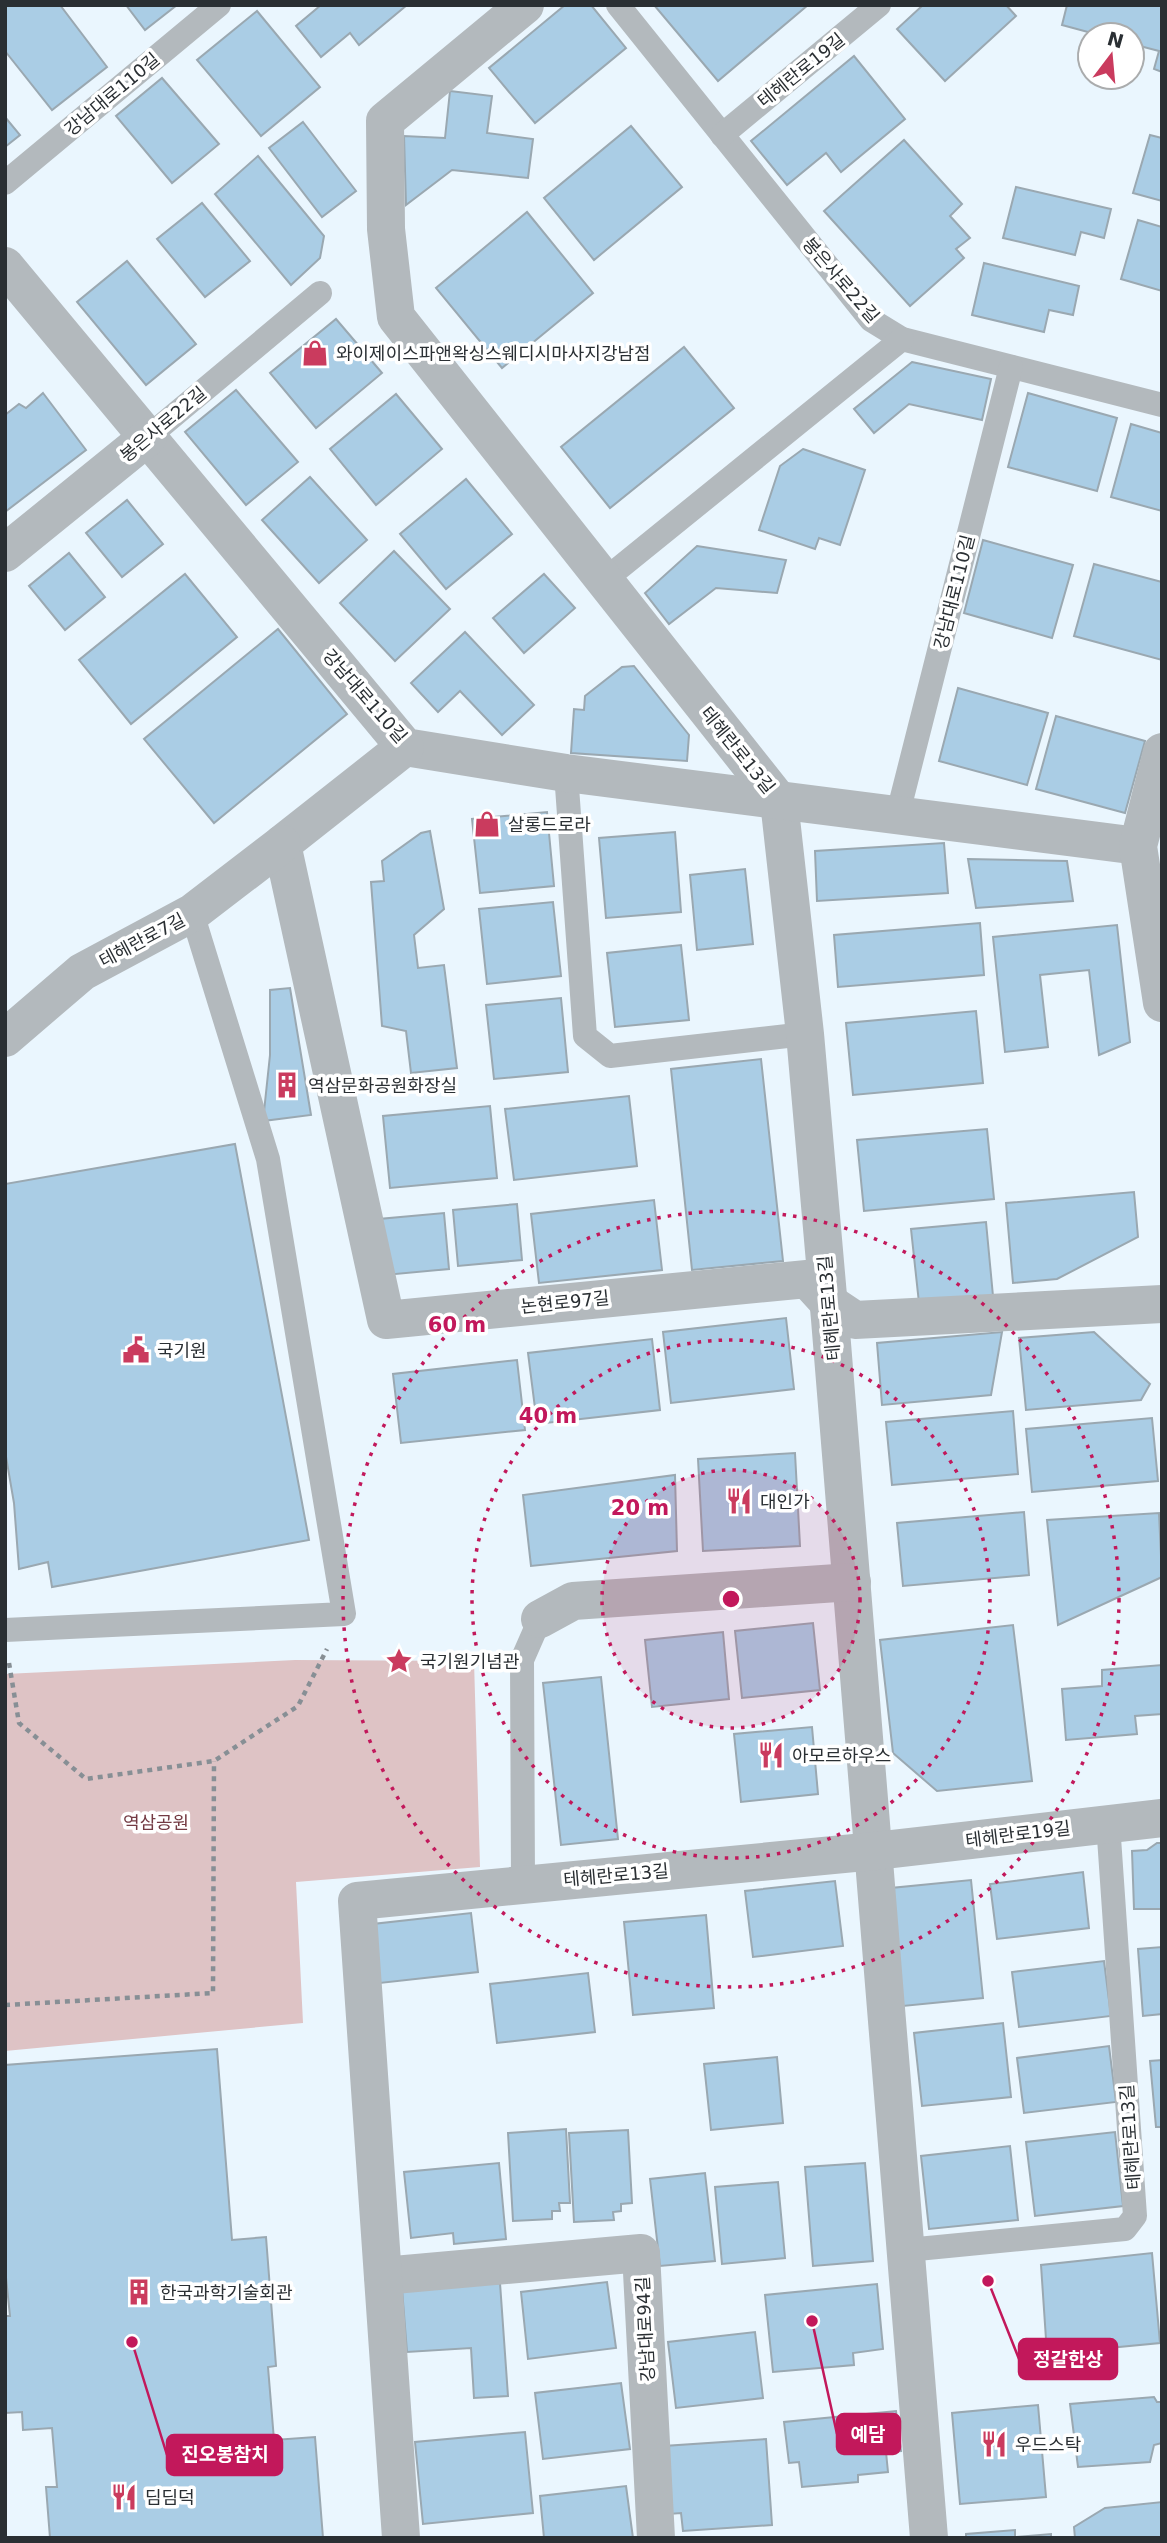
<svg xmlns="http://www.w3.org/2000/svg" width="1167" height="2543" font-family="'DejaVu Sans','Noto Sans KR',sans-serif">
  <style>
    .green { fill: #dec3c5 }
    .building { fill: #aacde5; stroke: #9aa8b1; stroke-width: 2 }
    .lines { fill: none; stroke-linecap: round; stroke-linejoin: round }
    .path { stroke: #878f95; stroke-width: 4.5; stroke-dasharray: 5 5; stroke-linecap: butt }
    .service { stroke: #b3b9bd; stroke-width: 24 }
    .minor { stroke: #b3b9bd; stroke-width: 38 }
    .ring { fill: none; stroke: #c2185b; stroke-width: 3.5; stroke-dasharray: 3.5 7 }
    .labels { text-anchor: middle; dominant-baseline: central; stroke-width: 7; stroke-linejoin: round; paint-order: stroke }
    .street-label { font-size: 18px; fill: #2a2f33; stroke: #fff }
    .poi-label { font-size: 18px; fill: #2a2f33; stroke: #fff; text-anchor: start }
    .park-label { font-size: 18px; fill: #733a43; stroke: #fff }
    .centre { fill: #c2185b; stroke: #fff; stroke-width: 3.5 }
    .ring-label { font-size: 21px; text-anchor: middle; font-weight: bold; fill: #c2185b; stroke: #fff; stroke-width: 7; stroke-linejoin: round; paint-order: stroke }
    .leader { fill: none; stroke: #c2185b; stroke-width: 2.5 }
    .callout-dot { fill: #c2185b; stroke: #fff; stroke-width: 2.5 }
    .callout { fill: #c2185b; stroke: #c2185b; stroke-width: 2.5 }
    .callout-label { font-size: 19px; text-anchor: middle; font-weight: bold; fill: #fff }
  </style>
  <rect width="100%" height="100%" fill="#eaf6fe"/>
  <path class="green" d="M295 1660 474 1661 480 1867 296 1882 303 2023 5 2051V1674Z"/>
  <g class="building">
    <path d="M5 5H60L107 67 52 110 5 51Z"/>
    <path d="M126 5H177L145 30Z"/>
    <path d="M321 5H407L359 45 350 33 321 57 296 26Z"/>
    <path d="M565 5H591L626 48 535 123 489 68Z"/>
    <path d="M654 5H808L718 81Z"/>
    <path d="M923 5H1006L1016 16 945 81 897 29Z"/>
    <path d="M1067 5H1162V72L1154 69 1159 51 1132 44V35H1099L1062 25Z"/>
    <path d="M257 11 320 87 261 136 197 60Z"/>
    <path d="M854 56 905 119 841 172 826 153 787 185 751 141Z"/>
    <path d="M162 78 219 144 172 183 116 116Z"/>
    <path d="M450 91 492 96 487 133 533 139 528 178 452 170 406 205 404 136 445 138Z"/>
    <path d="M5 117 20 135 5 147Z"/>
    <path d="M303 122 356 191 322 217 269 148Z"/>
    <path d="M631 126 682 187 594 260 544 198Z"/>
    <path d="M1150 135 1162 138V201L1133 193Z"/>
    <path d="M904 140 962 204 950 216 970 238 956 249 964 258 910 306 824 211Z"/>
    <path d="M258 156 324 236 320 258 291 285 215 194Z"/>
    <path d="M1016 187 1111 209 1104 238 1081 232 1075 255 1003 238Z"/>
    <path d="M202 203 250 261 205 297 157 239Z"/>
    <path d="M527 212 593 293 502 368 436 288Z"/>
    <path d="M1138 220 1162 227V291L1121 279Z"/>
    <path d="M127 261 196 344 146 385 77 302Z"/>
    <path d="M984 263 1079 286 1073 315 1049 310 1044 332 972 315Z"/>
    <path d="M336 319 382 373 316 428 270 373Z"/>
    <path d="M684 347 734 408 610 508 561 447Z"/>
    <path d="M912 362 991 379 982 420 909 404 874 433 854 409Z"/>
    <path d="M236 390 298 462 246 505 185 432Z"/>
    <path d="M43 393 86 450 5 512V415L19 404 26 408Z"/>
    <path d="M1028 393 1117 418 1097 491 1008 467Z"/>
    <path d="M396 394 442 449 376 505 330 449Z"/>
    <path d="M1131 424 1162 433V511L1111 497Z"/>
    <path d="M803 449 865 470 840 545 819 538 815 549 759 530 780 466Z"/>
    <path d="M310 477 367 540 319 583 262 520Z"/>
    <path d="M466 479 512 534 446 589 400 534Z"/>
    <path d="M127 500 163 544 122 577 86 533Z"/>
    <path d="M983 540 1073 565 1052 638 964 613Z"/>
    <path d="M697 546 786 560 777 593 716 588 669 624 645 593Z"/>
    <path d="M394 551 450 609 395 661 340 603Z"/>
    <path d="M69 553 105 597 65 630 29 586Z"/>
    <path d="M1094 564 1162 582V660L1074 636Z"/>
    <path d="M185 574 237 637 131 724 79 660Z"/>
    <path d="M544 574 575 608 524 653 493 618Z"/>
    <path d="M278 629 347 714 214 823 144 739Z"/>
    <path d="M465 632 534 705 502 735 460 691 438 712 411 683Z"/>
    <path d="M634 666 689 735 687 761 571 753 574 709 584 710 585 696 622 667Z"/>
    <path d="M958 688 1048 713 1027 785 939 761Z"/>
    <path d="M1056 716 1145 741 1125 813 1036 789Z"/>
    <path d="M547 812 554 886 480 893 472 819Z"/>
    <path d="M430 831 444 909 414 935 418 968 444 965 457 1068 411 1073 406 1031 382 1026 371 882 384 881 382 861 421 833Z"/>
    <path d="M675 832 681 912 606 918 599 838Z"/>
    <path d="M944 843 948 893 817 901 815 851Z"/>
    <path d="M968 859 1067 861 1073 901 976 908Z"/>
    <path d="M745 869 753 944 697 950 690 875Z"/>
    <path d="M553 902 561 976 487 984 479 909Z"/>
    <path d="M980 923 984 975 838 987 834 935Z"/>
    <path d="M1117 925 1130 1042 1099 1055 1089 970 1040 975 1048 1047 1005 1052 993 937Z"/>
    <path d="M681 945 689 1020 615 1027 607 953Z"/>
    <path d="M290 988 311 1115 263 1121 270 1055V990Z"/>
    <path d="M561 998 568 1072 494 1079 486 1005Z"/>
    <path d="M976 1011 983 1083 853 1095 846 1023Z"/>
    <path d="M761 1059 783 1261 692 1270 671 1069Z"/>
    <path d="M629 1096 637 1166 514 1180 505 1109Z"/>
    <path d="M490 1106 497 1178 390 1188 383 1116Z"/>
    <path d="M987 1129 994 1199 864 1211 857 1140Z"/>
    <path d="M235 1144 309 1540 52 1587 48 1562 19 1569 14 1503 5 1451V1184Z"/>
    <path d="M1134 1192 1138 1237 1057 1279 1013 1283 1006 1203Z"/>
    <path d="M654 1200 662 1270 539 1283 531 1214Z"/>
    <path d="M517 1204 522 1260 458 1266 453 1210Z"/>
    <path d="M444 1213 449 1269 385 1275 379 1219Z"/>
    <path d="M986 1222 993 1296 919 1303 911 1229Z"/>
    <path d="M786 1318 794 1389 671 1403 663 1332Z"/>
    <path d="M1002 1332 991 1395 882 1405 877 1343Z"/>
    <path d="M1094 1332 1150 1384 1141 1400 1026 1410 1019 1338Z"/>
    <path d="M652 1339 660 1410 537 1424 528 1353Z"/>
    <path d="M517 1360 525 1430 401 1443 393 1374Z"/>
    <path d="M1013 1411 1018 1474 892 1485 886 1422Z"/>
    <path d="M1152 1418 1158 1481 1032 1492 1026 1429Z"/>
    <path d="M795 1453 800 1546 703 1551 698 1459Z"/>
    <path d="M675 1475 677 1551 531 1566 523 1495Z"/>
    <path d="M1024 1512 1029 1575 903 1586 897 1523Z"/>
    <path d="M1159 1513 1162 1577 1058 1625 1047 1520Z"/>
    <path d="M813 1623 820 1690 742 1698 735 1631Z"/>
    <path d="M1013 1625 1032 1781 937 1791 893 1753 880 1640Z"/>
    <path d="M723 1632 729 1699 652 1707 645 1640Z"/>
    <path d="M1162 1665V1714L1135 1716 1137 1734 1066 1740 1062 1689 1102 1686V1670Z"/>
    <path d="M601 1677 618 1839 561 1845 543 1683Z"/>
    <path d="M812 1727 818 1794 741 1802 734 1734Z"/>
    <path d="M1157 1843H1162V1909H1134L1132 1851 1147 1850Z"/>
    <path d="M1083 1872 1089 1928 997 1939 990 1884Z"/>
    <path d="M971 1880 983 1998 903 2006 891 1888Z"/>
    <path d="M835 1881 843 1946 753 1957 745 1891Z"/>
    <path d="M471 1913 478 1972 380 1983 373 1924Z"/>
    <path d="M706 1915 714 2008 633 2015 624 1922Z"/>
    <path d="M1162 1947V2014L1143 2016 1138 1949Z"/>
    <path d="M1104 1961 1111 2016 1019 2027 1012 1972Z"/>
    <path d="M588 1973 595 2032 497 2043 490 1984Z"/>
    <path d="M1003 2023 1011 2097 922 2106 914 2033Z"/>
    <path d="M1109 2046 1116 2102 1024 2113 1017 2058Z"/>
    <path d="M217 2049 232 2240 266 2237 276 2366 268 2367 274 2440 315 2437 323 2538H50L46 2487H57L52 2428 23 2430 22 2412 5 2413V2316H10L5 2268V2065Z"/>
    <path d="M777 2057 783 2123 711 2130 704 2064Z"/>
    <path d="M1162 2060V2127H1156L1150 2061Z"/>
    <path d="M566 2129 570 2203H559L560 2211H552V2219L513 2221 508 2133Z"/>
    <path d="M628 2130 632 2203 621 2204V2211L613 2212 614 2220 574 2222 569 2133Z"/>
    <path d="M1115 2132 1123 2206 1035 2216 1026 2142Z"/>
    <path d="M1010 2146 1018 2220 929 2229 921 2156Z"/>
    <path d="M499 2163 506 2239 454 2244 453 2233 411 2238 404 2172Z"/>
    <path d="M865 2163 873 2261 813 2266 805 2167Z"/>
    <path d="M705 2173 715 2261 660 2266 650 2179Z"/>
    <path d="M778 2182 785 2258 722 2264 715 2187Z"/>
    <path d="M1152 2253 1160 2343 1047 2354 1041 2265Z"/>
    <path d="M607 2282 616 2348 528 2359 521 2292Z"/>
    <path d="M500 2283 508 2396 474 2398 471 2348 407 2352 402 2289Z"/>
    <path d="M877 2284 883 2349 853 2353 854 2365 773 2372 765 2295Z"/>
    <path d="M755 2332 763 2398 676 2408 668 2342Z"/>
    <path d="M621 2383 630 2449 543 2459 535 2393Z"/>
    <path d="M1154 2397 1157 2402H1162V2443L1154 2445 1150 2462 1078 2467 1070 2404Z"/>
    <path d="M1038 2405 1046 2497 960 2504 952 2413Z"/>
    <path d="M896 2411 901 2451 886 2452 888 2472 858 2475V2482L802 2487 799 2462 789 2463 784 2422Z"/>
    <path d="M525 2432 533 2513 423 2524 415 2442Z"/>
    <path d="M766 2439 772 2525 683 2531 681 2513 669 2514 664 2446Z"/>
    <path d="M626 2486 633 2538H544L540 2496Z"/>
    <path d="M1162 2502V2538H1075L1074 2527 1105 2508Z"/>
    <path d="M1015 2530V2537L1051 2534V2538H966V2534Z"/>
  </g>
  <g class="lines">
    <g class="path">
      <path d="M9 1663 19 1723 86 1779 214 1761 298 1706 327 1649"/>
      <path d="M5 2005 213 1993 214 1761"/>
    </g>
    <g class="service">
      <path d="M618 5 871 320 902 339 1162 405"/>
      <path d="M722 135 879 5"/>
      <path d="M5 183 219 5"/>
      <path d="M148 437 320 293"/>
      <path d="M602 582 902 339"/>
      <path d="M566 773 585 1036 610 1056 805 1034"/>
      <path d="M897 817 1011 367"/>
      <path d="M5 1630 344 1614 268 1159 192 913"/>
      <path d="M523 1884 522 1660 540 1619"/>
      <path d="M907 2250 1125 2229 1135 2216 1108 1823"/>
    </g>
    <g class="minor">
      <path d="M525 5 385 121 386 229 396 317 779 801 805 1034 830 1319 929 2538"/>
      <path d="M5 266 405 747 566 773 1138 846"/>
      <path d="M5 553 148 437"/>
      <path d="M405 747 282 844 386 1320 807 1279 828 1302 855 1320 1162 1304"/>
      <path d="M1162 752 1138 846 1162 1003"/>
      <path d="M5 1038 82 972 192 913 282 844"/>
      <path d="M540 1619 573 1601 852 1582"/>
      <path d="M383 2276 641 2253 656 2538"/>
      <path d="M401 2538 357 1901 875 1851 1162 1818"/>
    </g>
  </g>
  <circle cx="731" cy="1599" r="129" fill="#c2185b" fill-opacity=".12"/>
  <g class="ring">
    <circle cx="731" cy="1599" r="129"/>
    <circle cx="731" cy="1599" r="259"/>
    <circle cx="731" cy="1599" r="388"/>
  </g>
  <defs>
    <g id="shop-bare" transform="scale(2.1)"><path d="M-5-2.5h2.3a2.7 3.5 0 0 1 5.4 0H5L5.5 6h-11ZM-1.5-2.5h3a1.5 2.3 0 0 0-3 0Z" fill="#ca3b5e" stroke="#fff" stroke-width="2.5" paint-order="stroke"/></g>
    <g id="building-bare" transform="scale(2.1)"><path d="M-4-6H4V6H1V3H-1V6H-4ZM-2.5-4.3h1.7v1.8h-1.7ZM.8-4.3h1.7v1.8H.8ZM-2.5-1h1.7V.8h-1.7ZM.8-1h1.7V.8H.8Z" fill="#ca3b5e" stroke="#fff" stroke-width="2.5" paint-order="stroke"/></g>
    <g id="civic-bare" transform="scale(2.1)"><path d="M-.6-6.5H3V-4.5H.6V-3L4-1V1h2V6H-6V1h2V-1L-.6-3ZM-1.2 2.5V6h2.4V2.5Z" fill="#ca3b5e" stroke="#fff" stroke-width="2.5" paint-order="stroke"/></g>
    <g id="restaurant-bare" transform="scale(2.1)"><path d="M-5-6h1v4h1v-4h1v4h1v-4h1v5L-1.5 .5V6h-2V.5L-5-1ZM5-6V6H3V1.5H1.5Q1.5-4 5-6Z" fill="#ca3b5e" stroke="#fff" stroke-width="2.5" paint-order="stroke"/></g>
    <g id="sight-bare" transform="scale(2.1)"><path d="M0-6L1.8-2.2L6-1.7L2.9 1.2L3.7 5.4L0 3.3L-3.7 5.4L-2.9 1.2L-6-1.7L-1.8-2.2Z" fill="#ca3b5e" stroke="#fff" stroke-width="2.5" paint-order="stroke"/></g>
  </defs>
  <g fill-rule="evenodd">
    <use href="#shop-bare" x="315" y="353"/>
    <use href="#shop-bare" x="487" y="824"/>
    <use href="#building-bare" x="287" y="1085"/>
    <use href="#civic-bare" x="136" y="1350"/>
    <use href="#restaurant-bare" x="739" y="1501"/>
    <use href="#sight-bare" x="399" y="1661"/>
    <use href="#restaurant-bare" x="771" y="1755"/>
    <use href="#building-bare" x="139" y="2292"/>
    <use href="#restaurant-bare" x="994" y="2444"/>
    <use href="#restaurant-bare" x="124" y="2497"/>
  </g>
  <g class="labels">
    <g class="street-label">
      <text transform="translate(801 70) rotate(-39)">테헤란로19길</text>
      <text transform="translate(112 94) rotate(-40)">강남대로110길</text>
      <text transform="translate(841 280) rotate(49)">봉은사로22길</text>
      <text transform="translate(163 424) rotate(-40)">봉은사로22길</text>
      <text transform="translate(954 592) rotate(-76)">강남대로110길</text>
      <text transform="translate(365 696) rotate(49)">강남대로110길</text>
      <text transform="translate(738 750) rotate(51)">테헤란로13길</text>
      <text transform="translate(142 940) rotate(-28)">테헤란로7길</text>
      <text transform="translate(565 1302) rotate(-6)">논현로97길</text>
      <text transform="translate(829 1308) rotate(-95)">테헤란로13길</text>
      <text transform="translate(1018 1834) rotate(-7)">테헤란로19길</text>
      <text transform="translate(616 1875) rotate(-5)">테헤란로13길</text>
      <text transform="translate(1130 2137) rotate(-94)">테헤란로13길</text>
      <text transform="translate(645 2329) rotate(-93)">강남대로94길</text>
    </g>
    <g class="poi-label">
      <text x="336" y="353">와이제이스파앤왁싱스웨디시마사지강남점</text>
      <text x="508" y="824">살롱드로라</text>
      <text x="308" y="1085">역삼문화공원화장실</text>
      <text x="157" y="1350">국기원</text>
      <text x="760" y="1501">대인가</text>
      <text x="420" y="1661">국기원기념관</text>
      <text x="792" y="1755">아모르하우스</text>
      <text x="160" y="2292">한국과학기술회관</text>
      <text x="1015" y="2444">우드스탁</text>
      <text x="145" y="2497">딤딤덕</text>
    </g>
    <g class="park-label">
      <text x="156" y="1822">역삼공원</text>
    </g>
  </g>
  <circle cx="731" cy="1599" r="10" class="centre"/>
  <g class="ring-label">
    <text x="457" y="1332">60 m</text>
    <text x="548" y="1423">40 m</text>
    <text x="640" y="1515">20 m</text>
  </g>
  <path class="leader" d="M988 2281L1019 2359M812 2321L837 2434M132 2342L167 2455"/>
  <g class="callout-dot">
    <circle cx="988" cy="2281" r="7"/>
    <circle cx="812" cy="2321" r="7"/>
    <circle cx="132" cy="2342" r="7"/>
  </g>
  <g class="callout">
    <rect x="1019" y="2339" width="98" height="40" rx="7"/>
    <rect x="837" y="2414" width="63" height="40" rx="7"/>
    <rect x="167" y="2435" width="115" height="40" rx="7"/>
  </g>
  <g class="callout-label">
    <text x="1068" y="2366">정갈한상</text>
    <text x="868" y="2441">예담</text>
    <text x="225" y="2461">진오봉참치</text>
  </g>
  <rect width="1167" height="2543" fill="none" stroke="#2a2f33" stroke-width="14"/>
  <g transform="translate(1111 56) rotate(16)"><circle r="33" fill="#ffffff" stroke="#aaacad" stroke-width="2"/>
  <path d="M0-5L12 26L0 18L-12 26Z" fill="#ca3b5e"/>
  <text y="-10" font-size="19" font-weight="bold" text-anchor="middle" fill="#2a2f33">N</text>
  </g>
</svg>
